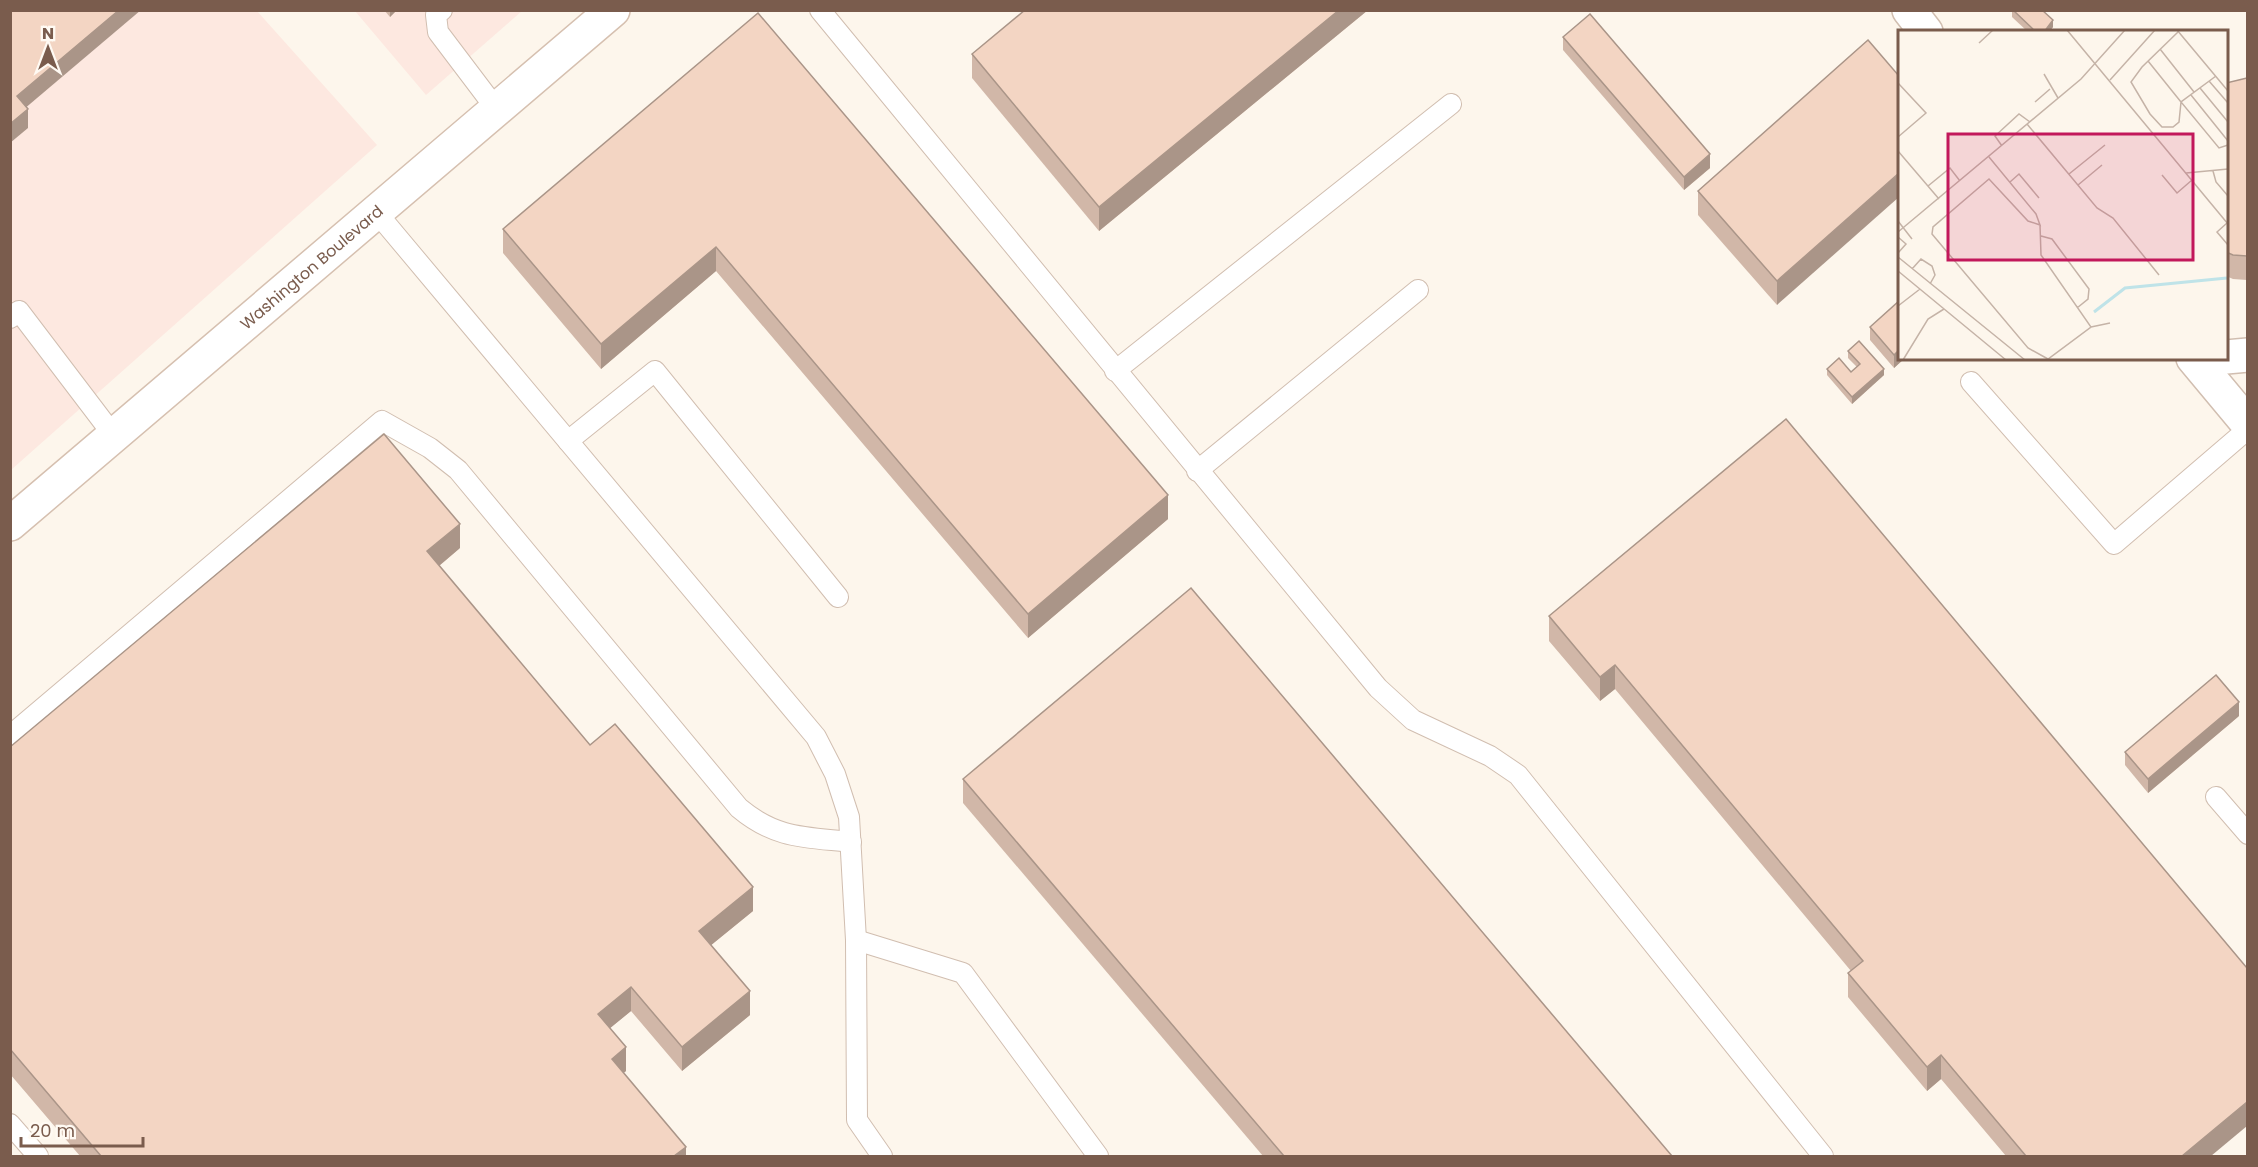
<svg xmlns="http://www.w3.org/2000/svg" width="2258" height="1167" font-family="Poppins,sans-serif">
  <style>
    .commercial { fill: #fde8e0 }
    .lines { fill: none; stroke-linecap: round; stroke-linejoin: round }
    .lane-casing { stroke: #d1beb0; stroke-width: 22 }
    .street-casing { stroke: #d1beb0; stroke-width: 36 }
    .secondary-casing { stroke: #d6c0b0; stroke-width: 36 }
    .lane { stroke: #fff; stroke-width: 20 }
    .street { stroke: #fff; stroke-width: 33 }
    .secondary { stroke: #fff; stroke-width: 33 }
    .wall { fill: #d1b7a8 }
    .shaded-wall { fill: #aa9588 }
    .building { fill: #f3d5c3; stroke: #aa9588; stroke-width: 1.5 }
    .labels { text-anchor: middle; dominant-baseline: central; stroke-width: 4.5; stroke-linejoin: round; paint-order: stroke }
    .street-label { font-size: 16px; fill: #7a5c4d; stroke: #fffaf3 }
    .inset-river { fill: none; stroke: #bfe3e8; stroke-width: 3 }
    .inset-road { fill: none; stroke: #c5b3a7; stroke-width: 1.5 }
    .view { fill: #c2185b; fill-opacity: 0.15; stroke: #c2185b; stroke-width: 3 }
    .inset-edge { fill: none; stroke: #7a5c4d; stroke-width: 3 }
  </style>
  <rect width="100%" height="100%" fill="#fdf6ec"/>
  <g class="commercial">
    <path d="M11 11H257L377 145 11 470Z"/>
    <path d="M355 11H522L426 95Z"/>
  </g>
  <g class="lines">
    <g class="lane-casing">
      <g id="lane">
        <path d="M442 10 436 15 438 32 497 110"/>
        <path d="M820 10 1378 688 1413 720 1490 756 1518 775 1823 1156"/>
        <path d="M377 213 816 737 835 774 849 817 856 940 857 1120 882 1156"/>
        <path d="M10 318 19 311 114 436"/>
        <path d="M1115 371 1451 104"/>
        <path d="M1971 382 2114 544 2248 429"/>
        <path d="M568 441 655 371 838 597"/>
        <path d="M1197 471 1418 290"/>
        <path d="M10 736 382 421 430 448 458 470 739 808C776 839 805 837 851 842"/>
        <path d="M2216 797 2248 834"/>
        <path d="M856 940 963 973 1098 1156"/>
        <path d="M10 1124 38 1156"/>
      </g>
    </g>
    <g class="street-casing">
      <g id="street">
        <path d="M1909 10 1926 32"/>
        <path d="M2226 357 2248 355"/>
        <path d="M2193 358 2248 424"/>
      </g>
    </g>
    <g class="secondary-casing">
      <g id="secondary">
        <path id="s1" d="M10 524 613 10"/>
      </g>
    </g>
    <use href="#lane" class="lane"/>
    <use href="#street" class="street"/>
    <use href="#secondary" class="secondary"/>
  </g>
  <g class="wall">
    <path d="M384 10H397L390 17Z"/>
    <path d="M1368 10 1099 231 972 78V54Z"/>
    <path d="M2012 10 2053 27 2049 32H2028L2012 17Z"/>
    <path d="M758 13 1168 519 1028 638 716 271 601 369 503 253V229Z"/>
    <path d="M1563 37 1710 168 1684 190 1563 50Z"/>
    <path d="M1868 40 1777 305 1698 215V191Z"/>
    <path d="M2247 78V280L2233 279 2226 276V83Z"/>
    <path d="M1870 327 1899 358H1905L1894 368 1870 340Z"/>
    <path d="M1848 351 1884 375 1852 404 1827 375V369L1851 372 1857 367 1848 358Z"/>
    <path d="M1786 419 2211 1156H2006L1941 1079 1927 1091 1848 997V973L1851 971 1615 689 1600 701 1549 641V616Z"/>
    <path d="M460 548 439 566 590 745 753 911 711 945 750 1015 682 1071 631 1011 610 1028 626 1071 623 1073 686 1156H80L10 1074V747Z"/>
    <path d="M2239 716 2148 793 2125 765V752Z"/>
    <path d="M963 779 1672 1156H1263L963 803Z"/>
  </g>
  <g class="shaded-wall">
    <path d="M119 10H141L17 115V96Z"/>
    <path d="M390 10H397L390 17Z"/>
    <path d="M1339 10H1368L1099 231V207Z"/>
    <path d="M2053 20V27L2049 32H2044Z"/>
    <path d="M28 109V128L10 143V124Z"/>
    <path d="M1710 154V168L1684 190V177Z"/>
    <path d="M1899 173V197L1777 305V281Z"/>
    <path d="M716 247V271L601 369V344Z"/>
    <path d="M1899 350V358H1905L1894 368V355Z"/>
    <path d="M1884 369V375L1852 404V397Z"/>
    <path d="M1168 495V519L1028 638V614Z"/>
    <path d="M460 524V548L427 576V551Z"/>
    <path d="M1615 665V689L1600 701V677Z"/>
    <path d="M2239 702V716L2148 793V779Z"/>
    <path d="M753 887V911L699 955V931Z"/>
    <path d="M631 987V1011L598 1038V1014Z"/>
    <path d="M750 991V1015L682 1071V1047Z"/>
    <path d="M626 1047V1071L612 1083V1059Z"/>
    <path d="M1941 1055V1079L1927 1091V1067Z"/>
    <path d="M2247 1102V1126L2211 1156H2182Z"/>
    <path d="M686 1147V1156H674Z"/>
  </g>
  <g class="building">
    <path d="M10 10H119L17 96 28 109 10 124Z"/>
    <path d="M1025 10H1339L1099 207 972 54Z"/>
    <path d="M2013 10H2042L2053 20 2044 32H2036Z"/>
    <path d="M758 13 1168 495 1028 614 716 247 601 344 503 229Z"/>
    <path d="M1590 14 1710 154 1684 177 1563 37Z"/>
    <path d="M1868 40 1899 76V173L1777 281 1698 191Z"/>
    <path d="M2247 78V256L2233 255 2226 252V83Z"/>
    <path d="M1899 301V350L1894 355 1870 327Z"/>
    <path d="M1859 341 1884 369 1852 397 1827 369 1839 358 1851 372 1860 364 1848 351Z"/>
    <path d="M1786 419 2247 968V1102L2182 1156H2026L1941 1055 1927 1067 1848 973 1863 961 1615 665 1600 677 1549 616Z"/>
    <path d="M384 434 460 524 427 551 590 745 615 724 753 887 699 931 750 991 682 1047 631 987 598 1014 626 1047 612 1059 686 1147 674 1156H101L10 1049V747Z"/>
    <path d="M1191 588 1672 1156H1284L963 779Z"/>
    <path d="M2216 675 2239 702 2148 779 2125 752Z"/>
  </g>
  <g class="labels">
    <g class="street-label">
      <text stroke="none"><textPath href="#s1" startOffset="396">Washington Boulevard</textPath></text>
    </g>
  </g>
  <g transform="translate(1898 30)">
    <rect width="330" height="330" fill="#fdf6ec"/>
    <path class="inset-river" d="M196 282 227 258 329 248"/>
    <path class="inset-road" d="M169 0 330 194M279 0 330 61M81 13 95 0M262 19 296 62M250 31 283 72 281 92 275 97H264L252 84 233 52 244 37 280 2M146 44 160 68M318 46 283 72 321 118 330 115M212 50 257 0M311 51 330 73M0 53 28 83 0 107M302 58 330 92M293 65 330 111M137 72 152 59M129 94 199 178 215 188 261 245M104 116 97 106 121 84 132 92M0 121 41 169M91 127 138 184 142 195 130 191 91 149 35 197 34 204 130 318 150 329 193 297 143 225 142 195M315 141 318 152 330 166M288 143 330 139M171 144 207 115M264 145 279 163 294 150M112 152 121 144 141 168M180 155 204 135M30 156 52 138 62 151M0 191 14 209M329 193 319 202 330 215M0 202 183 49 227 0M143 206 154 209 191 259 190 269 179 278M0 207 8 214 0 223M0 227 127 330M14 239 23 229 34 236 37 245 32 254M0 241 108 330M0 276 22 259M193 297 212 293M5 330 30 289 46 279"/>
    <path class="view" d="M50 104H295V230H50Z"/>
    <rect width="330" height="330" class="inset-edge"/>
  </g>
  <rect width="2258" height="1167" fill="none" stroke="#7a5c4d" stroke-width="24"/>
  <g transform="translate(48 48)" stroke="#fffaf3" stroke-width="4.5" paint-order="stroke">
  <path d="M0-4.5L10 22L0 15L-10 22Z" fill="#7a5c4d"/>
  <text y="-9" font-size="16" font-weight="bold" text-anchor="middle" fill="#7a5c4d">N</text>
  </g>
  <path d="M21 1137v9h122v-9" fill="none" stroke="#7a5c4d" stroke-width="3"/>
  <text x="30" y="1137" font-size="18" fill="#7a5c4d" stroke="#fffaf3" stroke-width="4.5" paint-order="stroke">20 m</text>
</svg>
